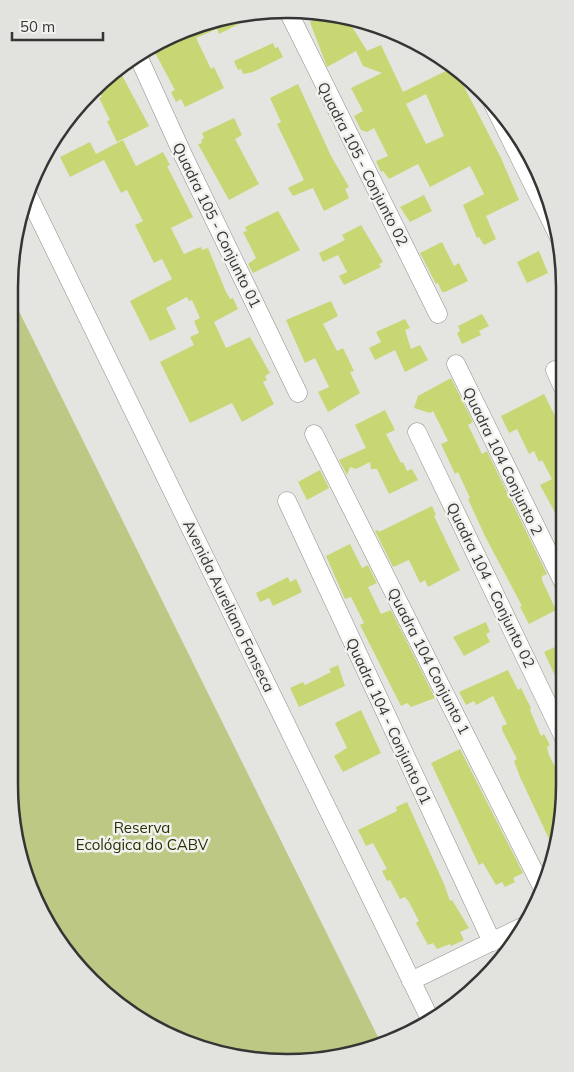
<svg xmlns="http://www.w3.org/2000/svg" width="574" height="1072" font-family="Mulish,sans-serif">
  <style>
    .green { fill: #bdc884 }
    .building { fill: #c8d773; fill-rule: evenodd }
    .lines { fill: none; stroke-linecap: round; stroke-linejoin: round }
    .minor-casing { stroke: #8c8d8a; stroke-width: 19 }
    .minor { stroke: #fff; stroke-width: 18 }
    .labels { text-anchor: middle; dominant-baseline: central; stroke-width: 5; stroke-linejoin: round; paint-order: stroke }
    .street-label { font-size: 15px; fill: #353534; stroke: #f1f2ee }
    .park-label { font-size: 15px; fill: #2a3004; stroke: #f1f2ee }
    .rim { fill: none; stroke: #353534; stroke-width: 2.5 }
  </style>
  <rect width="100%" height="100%" fill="#e4e4e1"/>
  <path class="green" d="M9 291 382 1045 305 1063 215 1054 133 1017 66 955 24 875 9 785Z"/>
  <g class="building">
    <path d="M318 11 348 20 367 51 381 45 403 92 454 67 501 158 519 200 486 216 496 239 484 245 479 237 477 238 463 205 484 194 470 166 430 187 418 164 389 179 383 171 381 172 376 161 388 156 374 128 367 132 361 130 354 116 363 111 351 88 382 73 363 66 356 51 327 67 310 22 321 17ZM426 94 444 136 426 144 406 104Z"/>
    <path d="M257 15 219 34 217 29 196 38 211 69 214 67 224 88 185 107 181 99 176 102 171 92 175 90 153 49 215 18Z"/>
    <path d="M273 43 275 48 278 47 283 57 253 72 243 74 241 69 238 70 234 61Z"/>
    <path d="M117 66 149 126 117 142 107 121 110 120 99 98 102 97 98 89Z"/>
    <path d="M298 84 331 156 349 187 345 189 349 198 324 211 313 188 293 196 288 188 304 180 277 124 281 122 270 98Z"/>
    <path d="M234 118 242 135 235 139 259 184 229 200 198 144 202 143 201 140 204 138 202 133Z"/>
    <path d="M123 140 136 166 163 152 170 165 167 166 193 217 171 228 184 254 198 248 201 247 202 250 208 248 226 292 230 299 233 298 238 309 214 322 226 348 250 337 270 373 265 376 267 380 263 382 274 404 242 422 232 403 190 423 160 362 194 345 190 337 199 333 194 321 200 318 192 300 189 301 187 297 166 308 176 329 150 341 130 301 172 279 162 259 154 263 135 225 143 221 127 190 121 193 104 160 70 177 60 157 90 142 96 154Z"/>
    <path d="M424 195 432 211 410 222 400 207Z"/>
    <path d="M278 211 300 250 253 273 248 264 256 258 243 232 247 231 245 227Z"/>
    <path d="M361 225 383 262 379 264 381 267 344 285 339 276 347 272 338 255 323 262 319 253 345 240 342 235Z"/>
    <path d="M442 242 454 266 459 263 468 281 445 292H442L438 283 436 284 420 253Z"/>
    <path d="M539 251 548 273 527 283 517 262Z"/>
    <path d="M331 301 338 316 323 324 337 351 343 348 354 371 350 372 360 393 328 412 318 392 329 387 315 358 305 363 286 320Z"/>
    <path d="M482 314 489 326 479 331 481 335 462 344 457 333 460 331 458 326Z"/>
    <path d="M405 319 410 328 405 330 411 349 420 345 428 360 405 372 395 350 375 360 369 348 381 342 376 332Z"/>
    <path d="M451 378 473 422 468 425 482 454 487 451 547 574 542 576V580L556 610 529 624 520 607 522 606 485 536 468 499 470 498 458 472 455 474 441 444 448 441 433 411 430 413 414 408 418 396Z"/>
    <path d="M544 394 563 432 564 529 540 485 552 479 542 460 539 462 534 451 529 454 517 429 509 433 501 416Z"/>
    <path d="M385 410 395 430 386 434 401 463 403 462 407 471 412 469 418 480 389 494 377 469H371L370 462 356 469 350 467 347 475 339 460 366 448 355 425Z"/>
    <path d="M320 470 329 488 307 500 298 482Z"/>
    <path d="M432 506 436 515 434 516 460 570 428 587 425 580 420 583 409 560 393 567 375 531 378 530 379 532Z"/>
    <path d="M350 544 362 568 368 565 377 583 368 587 381 614 391 610 435 698 411 707 407 703 401 706 360 625 364 623 351 597 345 599 326 556Z"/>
    <path d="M288 577 290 582 296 579 302 592 273 606 269 598 260 602 256 593Z"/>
    <path d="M486 622 490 632 486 634 490 642 464 656 453 637Z"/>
    <path d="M564 643V695L544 652Z"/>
    <path d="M338 665 345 686 299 707 290 688 303 682 305 685 331 672 329 669Z"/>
    <path d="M508 670 518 690 521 688 531 708 530 710 541 736 544 734 550 745 547 747 549 755 565 786V803L559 837 550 841 520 777 514 761 517 759 502 730V726L507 724 493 696 476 705 474 701 466 705 459 692Z"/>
    <path d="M361 710 381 753 343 772 334 756 347 748 335 723Z"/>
    <path d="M460 749 523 873 513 878 515 882 505 887 502 882 496 885 483 863 479 865 431 763Z"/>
    <path d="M407 802 444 884 450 901 452 900 469 928 460 932 464 940 451 946 450 944 437 949 433 943 428 945 416 923 419 921 409 902 405 897 400 899 390 880 387 881 382 871 387 869 373 843 366 846 358 830 397 811 396 807Z"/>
  </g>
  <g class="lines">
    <g class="minor-casing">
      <g id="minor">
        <path d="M289 13 438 314"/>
        <path d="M138 56 183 155 298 393"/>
        <path d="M493 104 561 241"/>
        <path d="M27 193 430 1019"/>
        <path d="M456 364 564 584"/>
        <path d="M555 370 563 388"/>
        <path d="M417 432 564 738"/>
        <path d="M314 434 543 889"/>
        <path d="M287 501 492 942"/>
        <path d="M411 981 528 924"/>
      </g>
    </g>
    <use href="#minor" class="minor"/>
  </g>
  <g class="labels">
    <g class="street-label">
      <text transform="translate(363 164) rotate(63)">Quadra 105 - Conjunto 02</text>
      <text transform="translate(217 225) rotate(64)">Quadra 105 - Conjunto 01</text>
      <text transform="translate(503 461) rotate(64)">Quadra 104 Conjunto 2</text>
      <text transform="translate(491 585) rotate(64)">Quadra 104 - Conjunto 02</text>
      <text transform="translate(229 606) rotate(64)">Avenida Aureliano Fonseca</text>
      <text transform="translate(429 661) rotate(63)">Quadra 104 Conjunto 1</text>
      <text transform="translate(389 721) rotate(65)">Quadra 104 - Conjunto 01</text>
    </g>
    <g class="park-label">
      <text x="142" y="827">Reserva<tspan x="142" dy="17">Ecológica do CABV</tspan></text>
    </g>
  </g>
  <path d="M0 0H574V1072H0ZM287 18H287A269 269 0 0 1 556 287V785A269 269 0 0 1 287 1054H287A269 269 0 0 1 18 785V287A269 269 0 0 1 287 18Z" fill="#e2e3df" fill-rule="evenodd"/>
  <path class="rim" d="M287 18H287A269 269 0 0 1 556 287V785A269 269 0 0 1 287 1054H287A269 269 0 0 1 18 785V287A269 269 0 0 1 287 18Z"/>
  <path d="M12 32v8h91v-8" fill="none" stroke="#353534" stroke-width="2.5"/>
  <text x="20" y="32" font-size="15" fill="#353534" stroke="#f1f2ee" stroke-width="4" paint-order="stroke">50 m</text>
</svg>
